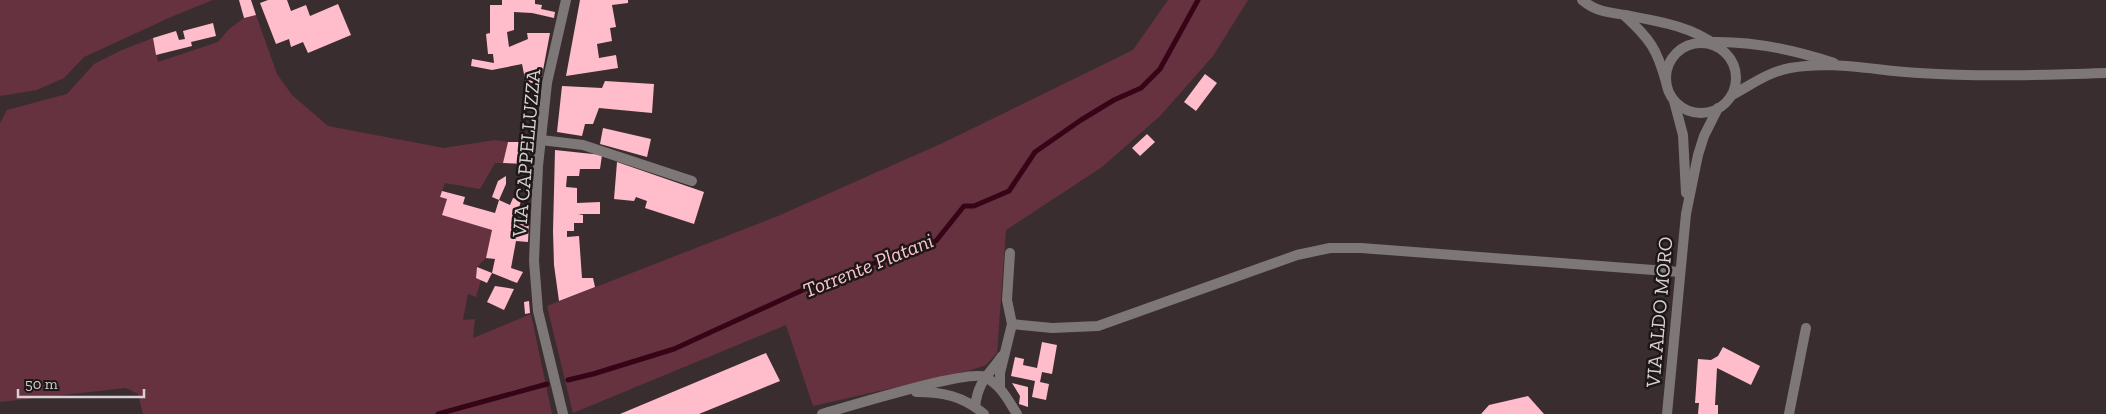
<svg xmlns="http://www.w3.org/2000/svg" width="2106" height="414" font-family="'Zilla Slab',serif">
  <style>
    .green { fill: #663240 }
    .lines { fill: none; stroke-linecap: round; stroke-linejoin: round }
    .stream { stroke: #360417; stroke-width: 5 }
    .building { fill: #ffbccb }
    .minor { stroke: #7d7778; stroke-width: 10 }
    .tertiary { stroke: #7d7778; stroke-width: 10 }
    .labels { text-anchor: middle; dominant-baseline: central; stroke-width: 5; stroke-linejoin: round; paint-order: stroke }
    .street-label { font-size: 20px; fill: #d8d0d2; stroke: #1d1718 }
    .water-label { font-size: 21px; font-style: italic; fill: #fbc3cf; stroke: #1d1718 }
  </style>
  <rect width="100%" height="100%" fill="#3a2d30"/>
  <g class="green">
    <path d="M0 0H213L171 17 84 57 64 78 37 90 0 96Z"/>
    <path d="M1168 0H1248L1213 56 1160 116 1102 167 1006 230 997 353 986 365 971 370 813 406 786 325 573 413 547 306 778 216 945 142 1133 50Z"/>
    <path d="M256 15 277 74 292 95 328 126 444 148 495 140 508 142 503 163H495L480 189 445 183 440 197 447 199 442 214 492 230 486 258 477 267 476 277 481 280 476 297 468 294 463 320 475 319 473 338 531 314 552 414H143L138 394 126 388 0 402V123L7 110 67 94 94 64 122 50 153 38 158 62 218 42 229 29 244 18Z"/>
  </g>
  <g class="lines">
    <g class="stream">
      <path d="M568 380 593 374 674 349 818 283 936 241 964 206H974L1009 191 1035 152 1081 120 1114 100 1141 88 1160 69 1198 0"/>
      <path d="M438 414 547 384"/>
    </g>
  </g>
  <g class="building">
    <path d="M239 0H251L256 15 244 18Z"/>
    <path d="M268 0H287L291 11 306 5 310 16 338 4 351 35 308 53 303 42 291 47 289 39 276 44 260 3Z"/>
    <path d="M502 0H535V4L542 5 541 9 555 12 554 18 532 13 514 12V30L507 32 509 47 528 39 527 33H550L541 81 526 84 522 64 492 70 471 66 472 59 494 63 493 54H488L486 34 490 33V5H502Z"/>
    <path d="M580 0H628V3L612 5 616 27 610 28 612 41 597 44 599 58 616 55 618 68 566 76Z"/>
    <path d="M213 23 216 36 191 42 192 46 156 55 153 38 176 31 179 40 185 39 183 31Z"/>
    <path d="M1205 74 1217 83 1196 111 1184 102Z"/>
    <path d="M605 81 654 84 652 113 599 108 593 124H585L582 136 557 132 562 86 602 88Z"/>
    <path d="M603 128 651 139 647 157 600 144Z"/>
    <path d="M1147 134 1155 142 1140 156 1132 148Z"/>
    <path d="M508 142H531L528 164 503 163Z"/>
    <path d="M555 150 602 155 600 169H580L579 176H567L566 187 577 188V203L600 202V214H578L583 215V223H574V231H567V237L579 236 582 278H593L595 287 559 301 554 265 553 231Z"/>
    <path d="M617 162 704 192 694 224 645 208 647 201 636 197 634 201 614 199Z"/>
    <path d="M506 176V184L499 200 492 197 498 181Z"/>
    <path d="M442 191 465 197 463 204 495 213 499 200 510 205 513 198 521 200 517 217 529 219 528 242 516 241 511 268 523 272 517 283 492 273 495 259 486 258 492 230 442 215 447 199 440 197Z"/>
    <path d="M477 267 492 273 487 283 476 278Z"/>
    <path d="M495 286 514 289 504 310 487 302Z"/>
    <path d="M529 301 530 313 525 314 524 302Z"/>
    <path d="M1042 342 1057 345 1052 374 1042 372 1040 382 1049 384 1046 400 1032 397 1035 381 1011 376 1015 357 1024 359 1023 365 1037 368Z"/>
    <path d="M1723 347 1760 366 1751 385 1717 368 1715 405H1718V414H1698L1699 403H1695L1698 359 1711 360 1718 356Z"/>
    <path d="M766 353 780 381 699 414H620Z"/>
    <path d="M1012 383 1028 387V407L1019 404 1020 396Z"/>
    <path d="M1528 396 1544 414H1481L1489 405Z"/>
  </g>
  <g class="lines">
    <g class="minor">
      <path d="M1582 0C1597 12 1607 12 1625 15 1657 21 1691 26 1717 46"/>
      <path d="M1625 16C1650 39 1657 49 1666 82"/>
      <path d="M541 140 583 145 692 181"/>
      <path d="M1012 324 1052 328 1098 326 1297 255 1330 248H1361L1680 272"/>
      <path d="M1000 386V373L1012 324 1007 300 1010 253"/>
      <path d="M916 392C943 392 963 396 984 414"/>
      <path d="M975 407C978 381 988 376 1002 356"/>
      <path d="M563 414 538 311 534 261 538 166 547 83 566 0"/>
      <path d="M822 414C847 407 968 369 985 377 1001 385 1008 400 1017 414"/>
      <path d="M1789 414 1806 328"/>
    </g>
    <g class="tertiary">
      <path d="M1711 42C1752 41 1795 50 1834 63"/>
      <circle cx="1701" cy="78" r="35"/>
      <path d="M1732 95C1751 85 1768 72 1790 68 1832 60 1877 71 1919 73 1981 77 2044 75 2106 73"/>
      <path d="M1674 101 1683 135 1686 193"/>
      <path d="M1667 414 1686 214 1698 155 1704 136 1718 108"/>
    </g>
  </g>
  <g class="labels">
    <g class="street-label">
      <text transform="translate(526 153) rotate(-85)">VIA CAPPELLUZZA</text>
      <text transform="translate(1659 312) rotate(-85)">VIA ALDO MORO</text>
    </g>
    <g class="water-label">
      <text transform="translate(868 265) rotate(-22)">Torrente Platani</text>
    </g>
  </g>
  <path d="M18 389v8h126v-8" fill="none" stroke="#d8d0d2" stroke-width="2.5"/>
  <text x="25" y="389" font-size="15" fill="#d8d0d2" stroke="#1d1718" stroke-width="4" paint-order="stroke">50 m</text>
</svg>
